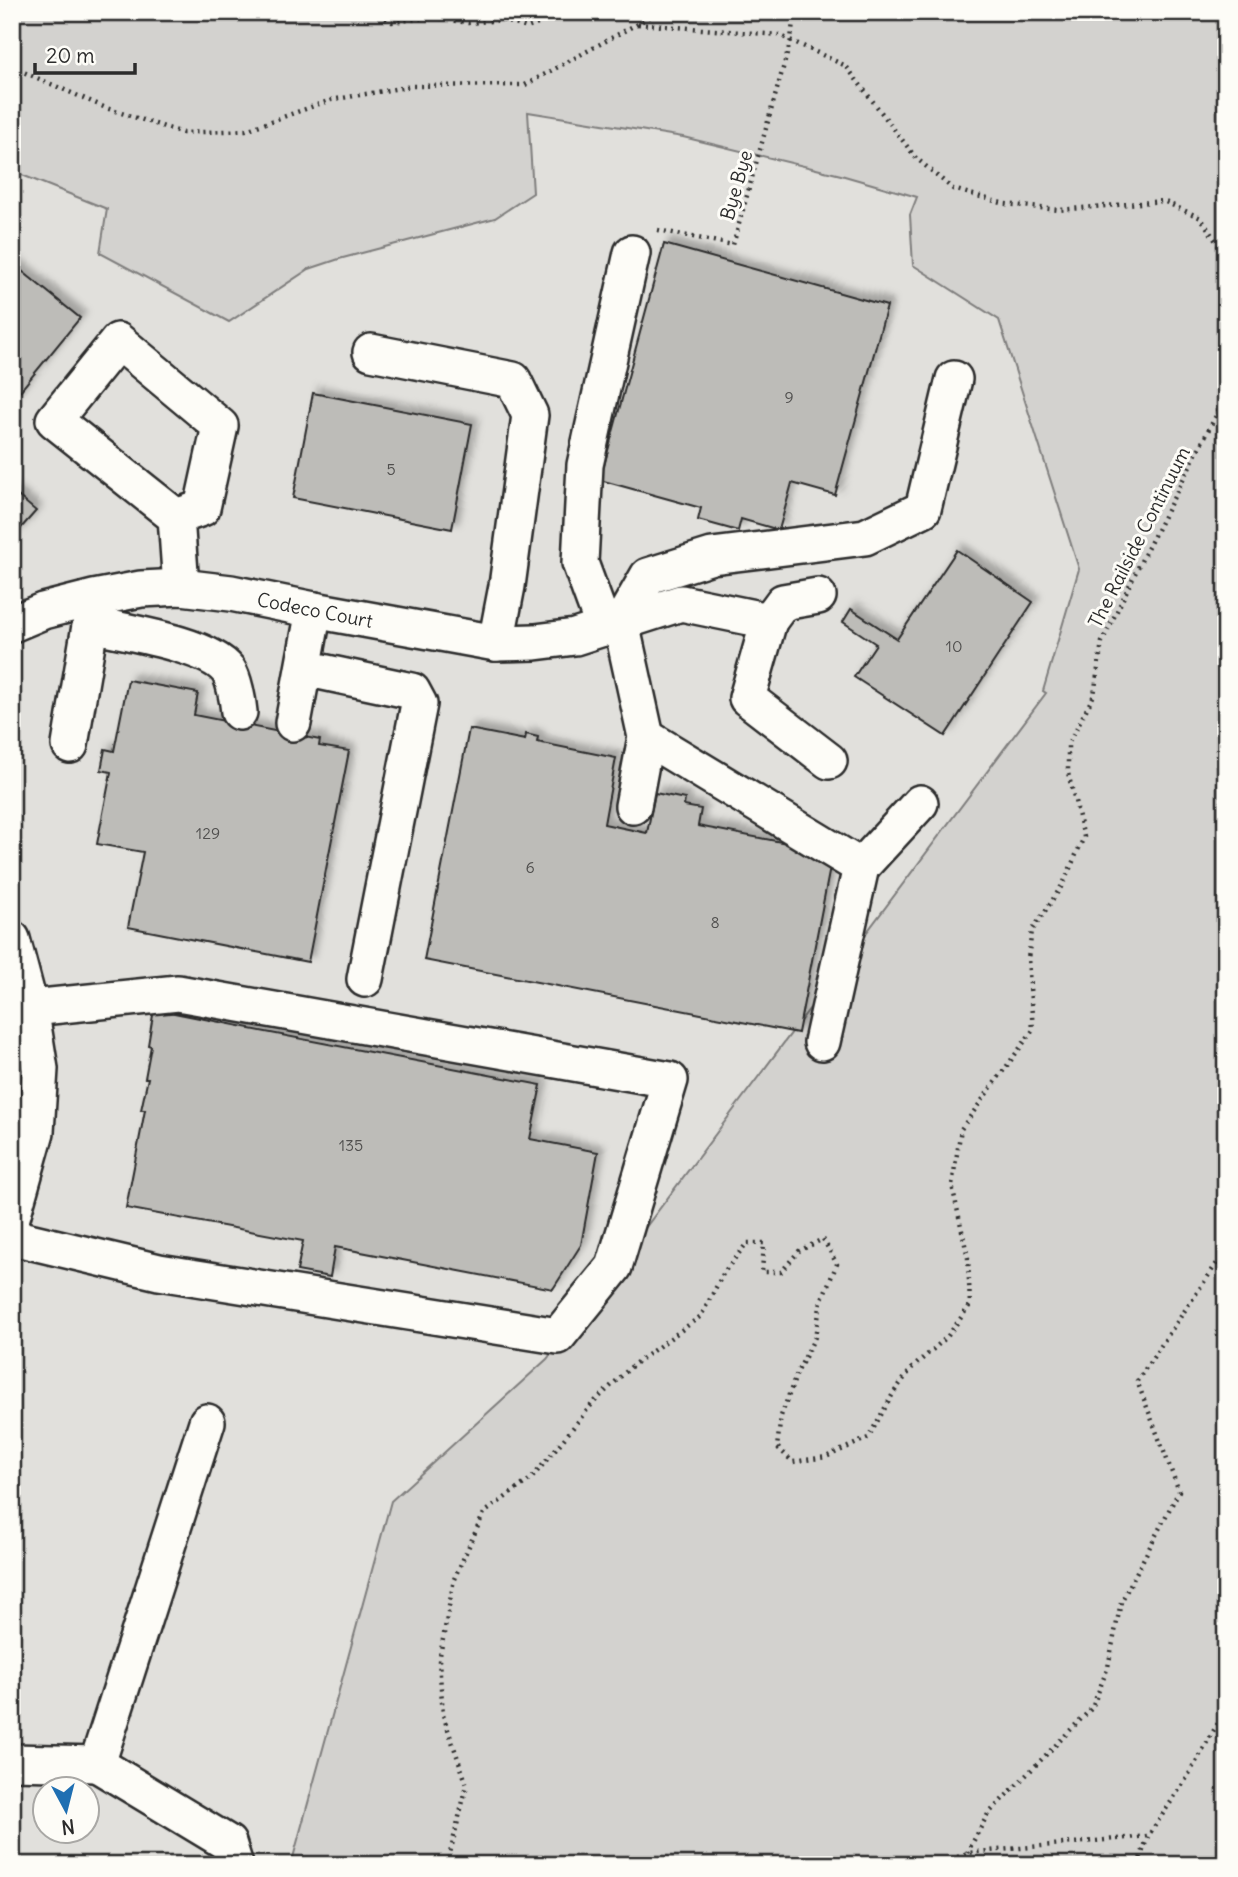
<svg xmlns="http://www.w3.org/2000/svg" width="1238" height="1877" font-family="Delius,sans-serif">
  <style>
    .built { fill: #e1e0dc; fill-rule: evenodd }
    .green { fill: #d3d2cf; stroke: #7f7e7d; stroke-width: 2 }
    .building { fill: #bdbcb8; stroke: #2b2b2b; stroke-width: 2; filter: url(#shadow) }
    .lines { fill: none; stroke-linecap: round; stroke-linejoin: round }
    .minor-casing { stroke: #2b2b2b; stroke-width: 40 }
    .path { stroke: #2b2b2b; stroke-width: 4.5; stroke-dasharray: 2 5; stroke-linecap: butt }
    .minor { stroke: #fdfcf7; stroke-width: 35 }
    .labels { text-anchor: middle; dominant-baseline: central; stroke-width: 6; stroke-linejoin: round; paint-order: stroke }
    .number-label { font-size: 16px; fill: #504f4e }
    .street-label { font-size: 19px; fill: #2b2b2b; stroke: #fdfcf7 }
  </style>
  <defs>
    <filter id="shadow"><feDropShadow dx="6" dy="-6" stdDeviation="3.5" flood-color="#0004"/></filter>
  </defs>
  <rect width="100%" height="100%" fill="#f0efeb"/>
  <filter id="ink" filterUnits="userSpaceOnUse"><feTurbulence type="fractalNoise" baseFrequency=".0143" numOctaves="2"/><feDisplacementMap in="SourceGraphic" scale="14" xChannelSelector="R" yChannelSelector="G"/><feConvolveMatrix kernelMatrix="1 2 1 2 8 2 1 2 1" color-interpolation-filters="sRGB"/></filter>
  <g filter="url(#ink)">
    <path class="built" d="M516 111 683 137 841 175 965 212 1097 625 547 1359 391 1501 291 1865H12V124ZM46 1790H88V1832H46Z"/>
    <path class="green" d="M12 12H1226V1865H291L391 1501 547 1359 1046 693 1043 691 1079 569 999 320 913 265 910 215 917 197 841 175 683 137 528 112 533 193 495 218 339 259 309 269 229 322 100 253 107 209 12 171Z"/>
    <g class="building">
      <path d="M664 244 887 306 835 495 792 483 779 530 741 519 738 531 698 520 701 508 600 480Z"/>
      <path d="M12 263 80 318 12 401Z"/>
      <path d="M313 393 472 424 452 529 293 498Z"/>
      <path d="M12 491 36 511 13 537 12 536Z"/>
      <path d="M957 550 1033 602 945 736 854 677 876 644 843 622 851 609 897 639Z"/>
      <path d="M128 680 198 693 194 715 320 740 319 746 349 751 308 962 128 927 143 852 97 844 111 772 101 770 105 749 114 751Z"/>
      <path d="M469 729 525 740 526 734 538 737 537 742 616 758 604 824 647 833 655 793 685 799 684 806 701 809 698 826 833 852 798 1033 424 960Z"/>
      <path d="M154 1009 250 1028V1029L541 1085 530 1139 598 1152 581 1245 553 1289 335 1247 330 1277 297 1271 303 1241 126 1208 145 1110H141L148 1078H145L151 1046 148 1045Z"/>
    </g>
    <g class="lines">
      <g class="minor-casing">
        <g id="minor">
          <path d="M371 352 513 380 530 415 507 586 496 643"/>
          <path d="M176 517 202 508 220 426 118 341 54 420 176 517 181 587"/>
          <path d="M769 621 783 602 818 596"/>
          <path d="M12 624 43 611 94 598 141 589 181 587 231 593 314 610 496 643 535 642 575 637 681 603 769 621 747 698 829 761"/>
          <path d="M91 624C124 632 208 644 228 670 234 679 238 701 239 712"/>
          <path d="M604 628 580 563 585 465 632 253"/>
          <path d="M304 668 412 691 419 704 365 979"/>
          <path d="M293 723 314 610"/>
          <path d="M646 737 861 867 920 803"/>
          <path d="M70 745 94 602"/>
          <path d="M633 806 646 737 621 623 648 576 712 556 865 537 923 509 954 379"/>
          <path d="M12 939 30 1007 40 1069 36 1132 12 1217"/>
          <path d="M12 1010 178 993 670 1080 614 1267 558 1336 159 1272 12 1237"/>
          <path d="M822 1042 861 867"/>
          <path d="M12 1762 97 1764 207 1422"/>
          <path d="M97 1764 228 1843 235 1865"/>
        </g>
      </g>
      <g class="path">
        <path d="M373 12 392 22 433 17 468 23 502 20 527 28 538 24 545 12"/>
        <path d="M638 24 779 35 846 66 916 158 953 189 1005 204 1059 210 1163 201 1201 218 1226 257"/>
        <path d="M12 67 106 108 183 133 246 130 331 100 412 86 525 85 659 12"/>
        <path d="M658 230 733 245 791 40 794 12"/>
        <path d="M967 1853 988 1814 1092 1708 1108 1667 1121 1602 1179 1491 1137 1381 1217 1263 1226 1257"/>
        <path d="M447 1865 467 1785 443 1715 439 1661 454 1579 484 1513 532 1478 593 1403 633 1365 701 1316 724 1272 747 1243H764L762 1272H781L799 1251 823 1239 837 1264 821 1301 815 1337 797 1373 781 1416 777 1447 793 1462 826 1457 868 1438 894 1392 912 1368 947 1337 970 1305 968 1258 952 1185 961 1129 1033 1030 1028 958 1032 931 1063 884 1084 837 1068 773V744L1094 695 1102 642 1143 557 1226 396"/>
        <path d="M938 1865 967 1853 1148 1836"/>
        <path d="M1138 1865 1148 1836 1185 1781 1226 1709"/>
      </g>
      <use href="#minor" class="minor"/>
    </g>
  </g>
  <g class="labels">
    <g class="number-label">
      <text x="789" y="397">9</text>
      <text x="391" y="469">5</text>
      <text x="954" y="646">10</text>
      <text x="208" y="833">129</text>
      <text x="530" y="867">6</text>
      <text x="715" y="922">8</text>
      <text x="351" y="1145">135</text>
    </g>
    <g class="street-label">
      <text transform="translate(736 185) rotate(-74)">Bye Bye</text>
      <text transform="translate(1139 537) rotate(-63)">The Railside Continuum</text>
      <text transform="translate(315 610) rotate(11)">Codeco Court</text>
    </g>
  </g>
  <rect width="1238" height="1877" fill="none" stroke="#fdfcf7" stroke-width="42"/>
  <rect x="21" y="21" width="1196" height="1835" fill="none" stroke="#2b2b2b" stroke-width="2.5" filter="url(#ink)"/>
  <g transform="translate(66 1810) rotate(173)"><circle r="33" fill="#fdfcf7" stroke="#a9a8a5" stroke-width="2"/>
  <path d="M0-5L12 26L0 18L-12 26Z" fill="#1f6fb2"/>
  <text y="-10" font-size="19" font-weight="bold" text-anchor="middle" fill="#2b2b2b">N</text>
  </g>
  <path d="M35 63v10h100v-10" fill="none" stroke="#2b2b2b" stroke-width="3.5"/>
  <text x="46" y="63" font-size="21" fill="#2b2b2b" stroke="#fdfcf7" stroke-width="5" paint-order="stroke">20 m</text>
</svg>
